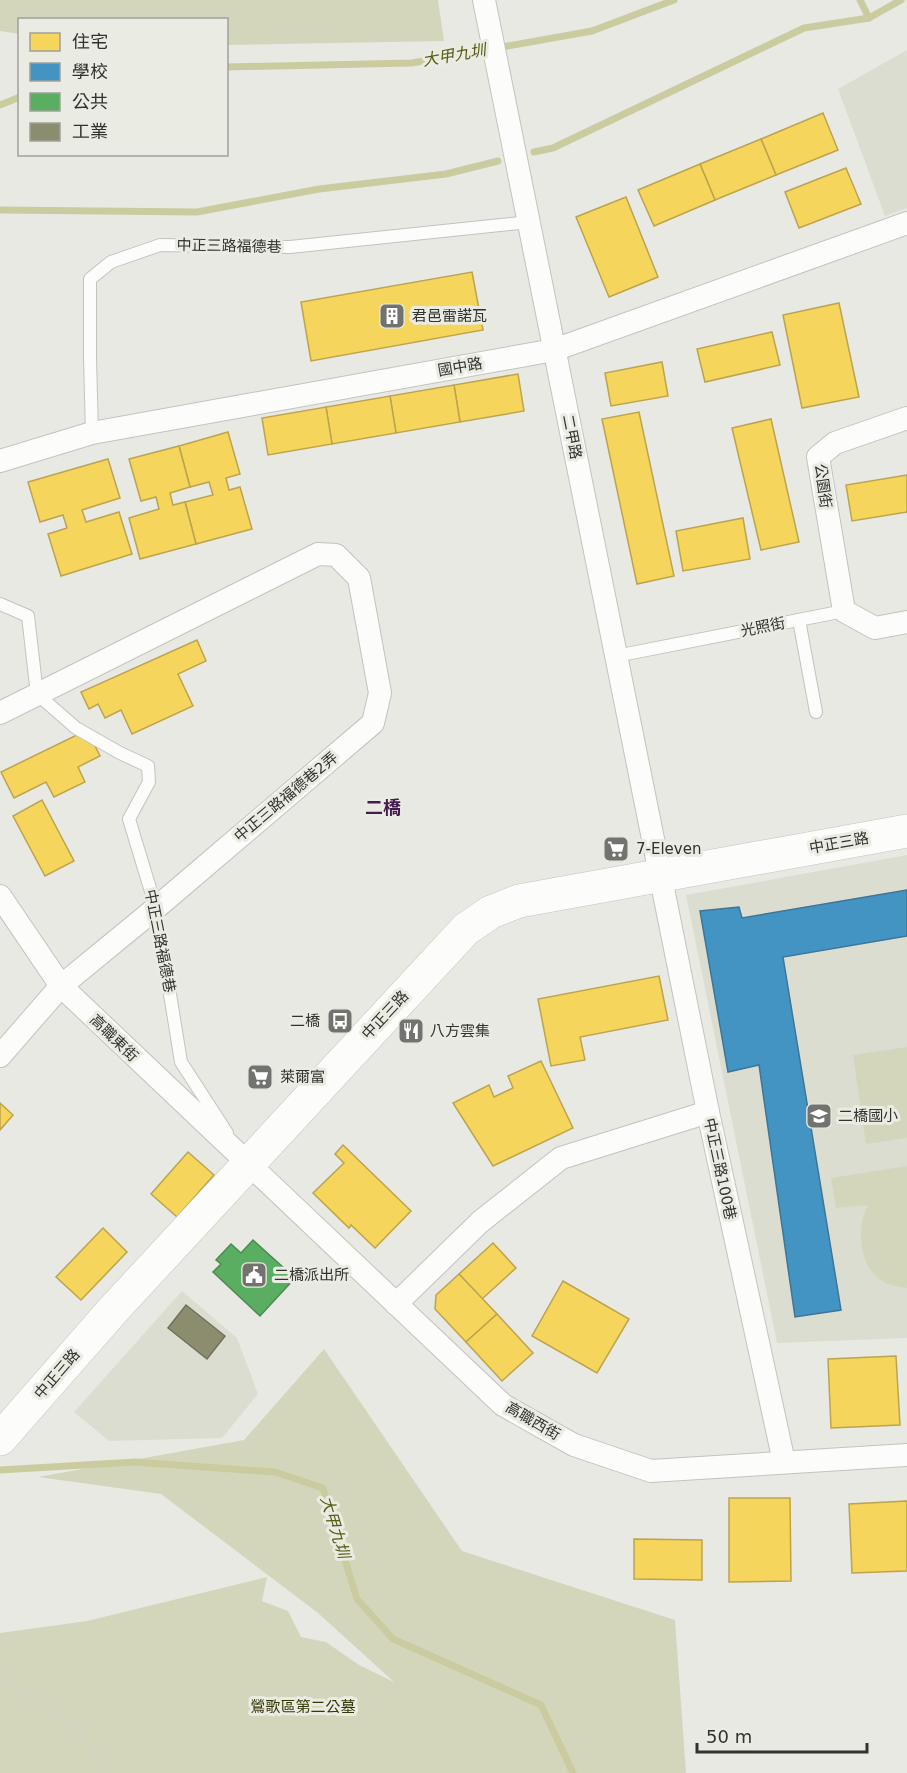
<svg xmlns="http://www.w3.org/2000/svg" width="907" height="1773" font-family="'DejaVu Sans','Noto Sans TC',sans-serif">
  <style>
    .built { fill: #dcddd1 }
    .green { fill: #d4d6bc }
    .homes { fill: #f6d55c; stroke: #bba44e; stroke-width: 1.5 }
    .schools { fill: #4393c3; stroke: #3e7697; stroke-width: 1.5 }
    .public { fill: #5aae61; stroke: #4e8952; stroke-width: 1.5 }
    .industry { fill: #8c8c6e; stroke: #71715b; stroke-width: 1.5 }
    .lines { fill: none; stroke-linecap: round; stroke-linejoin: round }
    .stream { stroke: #cacc9f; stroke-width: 7 }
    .lane-casing { stroke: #c2c2bf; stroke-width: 14 }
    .street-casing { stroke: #c2c2bf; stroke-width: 24 }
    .secondary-casing { stroke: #c2c2bf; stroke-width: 34 }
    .path { stroke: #d2d2d1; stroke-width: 4; stroke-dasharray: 1.5 4.5; stroke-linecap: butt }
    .lane { stroke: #fcfcfb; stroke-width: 12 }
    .street { stroke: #fcfcfb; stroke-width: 22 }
    .secondary { stroke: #fcfcfb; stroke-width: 33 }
    .labels { text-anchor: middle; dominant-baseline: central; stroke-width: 6; stroke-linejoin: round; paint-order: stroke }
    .street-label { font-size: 15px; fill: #32322f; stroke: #eaebe2 }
    .poi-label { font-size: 15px; fill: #32322f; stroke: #eaebe2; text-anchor: start }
    .park-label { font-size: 15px; fill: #363704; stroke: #eaebe2 }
    .water-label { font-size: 16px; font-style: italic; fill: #585a12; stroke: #eaebe2 }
    .quarter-label { font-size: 18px; font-weight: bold; fill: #461b4f; stroke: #eaebe2 }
  </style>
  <rect width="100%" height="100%" fill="#e9e9e4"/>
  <g class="built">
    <path d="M907 50V208L885 216 838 89Z"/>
    <path d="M907 855V1338L777 1343 686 895Z"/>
    <path d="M182 1291 237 1338 258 1394 222 1438 109 1441 74 1412Z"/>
  </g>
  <g class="green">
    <path d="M0 0H438L444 41 227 45 226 20H20L19 34 0 31Z"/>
    <path d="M907 1047V1138L866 1144 853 1055Z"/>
    <path d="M907 1166V1288C901 1287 894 1286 888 1284 859 1272 855 1230 868 1205L836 1208 831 1178Z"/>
    <path d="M324 1349 462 1551 675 1620 686 1773H0V1633L87 1621 267 1577 262 1601 288 1611 301 1637 326 1642 359 1665 394 1682 318 1613 161 1494 38 1477 244 1440Z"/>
  </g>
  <g class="homes">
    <path d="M823 113 838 150 776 175 761 139Z"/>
    <path d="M761 139 776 175 715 200 700 164Z"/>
    <path d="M700 164 715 200 654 226 638 190Z"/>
    <path d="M846 168 861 204 799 228 785 192Z"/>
    <path d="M626 197 658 277 609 297 576 217Z"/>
    <path d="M472 272 483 330 311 361 301 302Z"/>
    <path d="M839 303 859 397 802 408 783 315Z"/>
    <path d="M772 332 780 365 705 382 697 349Z"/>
    <path d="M662 362 668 396 611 406 605 373Z"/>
    <path d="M518 374 524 411 460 422 454 385Z"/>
    <path d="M454 385 460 422 396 433 390 396Z"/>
    <path d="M390 396 396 433 332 444 326 407Z"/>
    <path d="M326 407 332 444 268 455 262 418Z"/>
    <path d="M639 412 674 576 637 584 602 419Z"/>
    <path d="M771 419 799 542 761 550 732 428Z"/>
    <path d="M228 432 240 474 226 478 229 490 240 487 252 529 196 544 185 502 213 495 209 482 190 487 179 446Z"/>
    <path d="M179 446 190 487 170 493 173 505 185 502 196 544 140 559 129 518 159 509 156 497 141 501 129 459Z"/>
    <path d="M108 459 120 498 82 510 86 522 119 512 132 554 61 576 48 534 67 528 63 515 40 522 28 482Z"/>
    <path d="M907 475V512L852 521 846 485Z"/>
    <path d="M743 518 750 559 683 571 676 531Z"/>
    <path d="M197 640 206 661 178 674 193 706 132 734 121 710 105 718 98 704 89 709 81 692Z"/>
    <path d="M87 730 100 756 78 767 85 782 54 797 46 782 14 798 1 772Z"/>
    <path d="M42 800 74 861 45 876 13 816Z"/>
    <path d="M659 976 668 1020 580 1037 585 1060 551 1066 538 999Z"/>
    <path d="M541 1061 573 1128 493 1166 453 1103 489 1085 494 1097 513 1088 508 1076Z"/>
    <path d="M0 1103 13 1115 0 1130Z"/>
    <path d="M343 1145 411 1211 375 1248 351 1225 349 1228 313 1193 344 1163 335 1154Z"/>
    <path d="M188 1152 214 1175 177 1217 151 1194Z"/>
    <path d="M103 1228 127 1252 81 1300 56 1277Z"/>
    <path d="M493 1243 516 1268 482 1299 459 1274Z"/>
    <path d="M459 1274 497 1314 466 1342 435 1309 436 1295Z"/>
    <path d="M563 1281 629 1319 597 1373 532 1336Z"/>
    <path d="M497 1314 533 1353 502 1381 466 1342Z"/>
    <path d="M896 1356 900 1425 831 1428 828 1359Z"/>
    <path d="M729 1498H790L791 1581 729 1582Z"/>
    <path d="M907 1501V1571L852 1573 849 1504Z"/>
    <path d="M634 1539 702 1540V1580L634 1579Z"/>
  </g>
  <path class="schools" d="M907 890V936L783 957 841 1310 795 1317 759 1065 728 1072 700 911 739 907 742 918Z"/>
  <path class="public" d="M253 1240 295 1278 260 1316 213 1272 221 1264 216 1260 231 1244 241 1253Z"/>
  <path class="industry" d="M186 1305 225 1336 207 1359 168 1328Z"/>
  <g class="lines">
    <g class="stream">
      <path d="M860 0 869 18 901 0"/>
      <path d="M226 67 412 63 592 31 674 0"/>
      <path d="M0 105 20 97"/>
      <path d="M534 152 553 148 804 28 869 18"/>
      <path d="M0 210 197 212 319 189 446 174 498 161"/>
      <path d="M0 1470 135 1462 275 1472 323 1488 357 1599 393 1639 541 1705 573 1773"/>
    </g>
    <g class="lane-casing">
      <g id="lane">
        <path d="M92 433 90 358V279L111 262 160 245 290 247 529 222"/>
        <path d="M0 604 28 616 37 694 76 728 120 753 148 766 149 782 129 819 156 908 181 1062 227 1133"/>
        <path d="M799 620 816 712"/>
        <path d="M616 656 844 611"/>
      </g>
    </g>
    <g class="street-casing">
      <g id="street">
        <path d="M484 0 708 1112 784 1462"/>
        <path d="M907 418 835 443 818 457 844 611 875 628 907 622"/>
        <path d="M0 461 92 433 554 350 907 223"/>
        <path d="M0 713 318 554 336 555 359 578 380 693 373 723 156 908 61 986 0 1056"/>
        <path d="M0 896 61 986 503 1405 574 1445 651 1471 907 1455"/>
        <path d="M396 1304 480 1222 561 1158 708 1112"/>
      </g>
    </g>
    <g class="secondary-casing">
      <path id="secondary" d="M0 1439 114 1309 466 929 491 912 519 901 907 831"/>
    </g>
    <path class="path" d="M0 1679 80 1729 110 1773"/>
    <use href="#lane" class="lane"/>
    <use href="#street" class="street"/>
    <use href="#secondary" class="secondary"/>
  </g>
  <defs>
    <g id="building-square" transform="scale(1.35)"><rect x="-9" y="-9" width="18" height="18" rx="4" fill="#72726e" stroke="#eaebe2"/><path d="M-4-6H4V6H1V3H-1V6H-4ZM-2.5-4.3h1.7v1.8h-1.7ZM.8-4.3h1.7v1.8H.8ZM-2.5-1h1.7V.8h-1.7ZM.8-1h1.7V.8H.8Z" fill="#fff"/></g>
    <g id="supermarket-square" transform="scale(1.35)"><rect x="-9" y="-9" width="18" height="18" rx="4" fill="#72726e" stroke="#eaebe2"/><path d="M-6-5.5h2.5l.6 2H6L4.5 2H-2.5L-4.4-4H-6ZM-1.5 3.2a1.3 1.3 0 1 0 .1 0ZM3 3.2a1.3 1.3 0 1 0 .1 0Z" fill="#fff"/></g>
    <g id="bus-square" transform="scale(1.35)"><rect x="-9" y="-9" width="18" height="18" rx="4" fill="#72726e" stroke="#eaebe2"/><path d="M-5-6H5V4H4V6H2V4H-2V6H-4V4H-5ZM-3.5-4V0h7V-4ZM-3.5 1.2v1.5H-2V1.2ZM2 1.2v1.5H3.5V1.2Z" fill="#fff"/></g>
    <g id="restaurant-square" transform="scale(1.35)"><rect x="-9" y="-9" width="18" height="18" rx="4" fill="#72726e" stroke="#eaebe2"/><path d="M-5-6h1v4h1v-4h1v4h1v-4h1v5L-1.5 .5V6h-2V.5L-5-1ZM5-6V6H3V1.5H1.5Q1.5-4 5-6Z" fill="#fff"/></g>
    <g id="school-square" transform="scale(1.35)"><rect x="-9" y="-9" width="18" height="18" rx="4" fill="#72726e" stroke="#eaebe2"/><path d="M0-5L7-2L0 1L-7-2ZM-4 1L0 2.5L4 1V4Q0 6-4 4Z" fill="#fff"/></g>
    <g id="civic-square" transform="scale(1.35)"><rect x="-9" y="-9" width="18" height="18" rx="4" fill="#72726e" stroke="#eaebe2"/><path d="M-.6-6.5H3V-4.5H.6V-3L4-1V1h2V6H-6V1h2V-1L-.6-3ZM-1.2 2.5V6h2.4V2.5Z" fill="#fff"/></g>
  </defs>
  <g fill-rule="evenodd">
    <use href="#building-square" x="392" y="316"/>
    <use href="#supermarket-square" x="616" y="849"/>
    <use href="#bus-square" x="340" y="1021"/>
    <use href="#restaurant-square" x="411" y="1031"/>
    <use href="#supermarket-square" x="260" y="1077"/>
    <use href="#school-square" x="819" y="1116"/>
    <use href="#civic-square" x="254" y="1275"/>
  </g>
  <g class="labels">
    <g class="street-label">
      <text transform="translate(229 246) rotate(1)">中正三路福德巷</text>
      <text transform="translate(460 367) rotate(-10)">國中路</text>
      <text transform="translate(572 437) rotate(79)">二甲路</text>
      <text transform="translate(823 486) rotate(82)">公園街</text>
      <text transform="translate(763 627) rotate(-11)">光照街</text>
      <text transform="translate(286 797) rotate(-40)">中正三路福德巷2弄</text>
      <text transform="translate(839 843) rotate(-10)">中正三路</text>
      <text transform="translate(160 941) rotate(79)">中正三路福德巷</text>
      <text transform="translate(385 1015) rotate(-47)">中正三路</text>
      <text transform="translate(114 1038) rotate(44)">高職東街</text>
      <text transform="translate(720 1169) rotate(78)">中正三路100巷</text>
      <text transform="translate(57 1374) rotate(-49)">中正三路</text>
      <text transform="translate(533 1421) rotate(30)">高職西街</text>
    </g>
    <g class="poi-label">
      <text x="412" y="316">君邑雷諾瓦</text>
      <text x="636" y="849">7-Eleven</text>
      <text x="320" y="1021" text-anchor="end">二橋</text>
      <text x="430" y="1031">八方雲集</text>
      <text x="280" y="1077">萊爾富</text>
      <text x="838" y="1116">二橋國小</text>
      <text x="274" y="1275">二橋派出所</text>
    </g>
    <g class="park-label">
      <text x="303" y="1707">鶯歌區第二公墓</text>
    </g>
    <g class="water-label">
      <text transform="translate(454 55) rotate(-10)">大甲九圳</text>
      <text transform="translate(335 1527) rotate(73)">大甲九圳</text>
    </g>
    <g class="quarter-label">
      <text x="383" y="807">二橋</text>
    </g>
  </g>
  <rect x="18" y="18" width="210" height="138" fill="#eaebe2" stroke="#a0a19a" stroke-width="1.5"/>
  <rect x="30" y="33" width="30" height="18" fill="#f6d55c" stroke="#a0a19a" stroke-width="1.5"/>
  <text x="72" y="48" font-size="18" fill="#32322f">住宅</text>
  <rect x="30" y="63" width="30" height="18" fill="#4393c3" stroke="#a0a19a" stroke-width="1.5"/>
  <text x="72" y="78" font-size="18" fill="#32322f">學校</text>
  <rect x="30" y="93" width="30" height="18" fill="#5aae61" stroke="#a0a19a" stroke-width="1.5"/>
  <text x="72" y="108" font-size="18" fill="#32322f">公共</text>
  <rect x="30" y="123" width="30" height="18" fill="#8c8c6e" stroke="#a0a19a" stroke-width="1.5"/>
  <text x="72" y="138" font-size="18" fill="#32322f">工業</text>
  <path d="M697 1743v9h170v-9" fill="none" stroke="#32322f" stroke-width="3"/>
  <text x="706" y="1743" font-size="18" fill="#32322f" stroke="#eaebe2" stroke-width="4.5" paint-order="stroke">50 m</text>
</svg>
